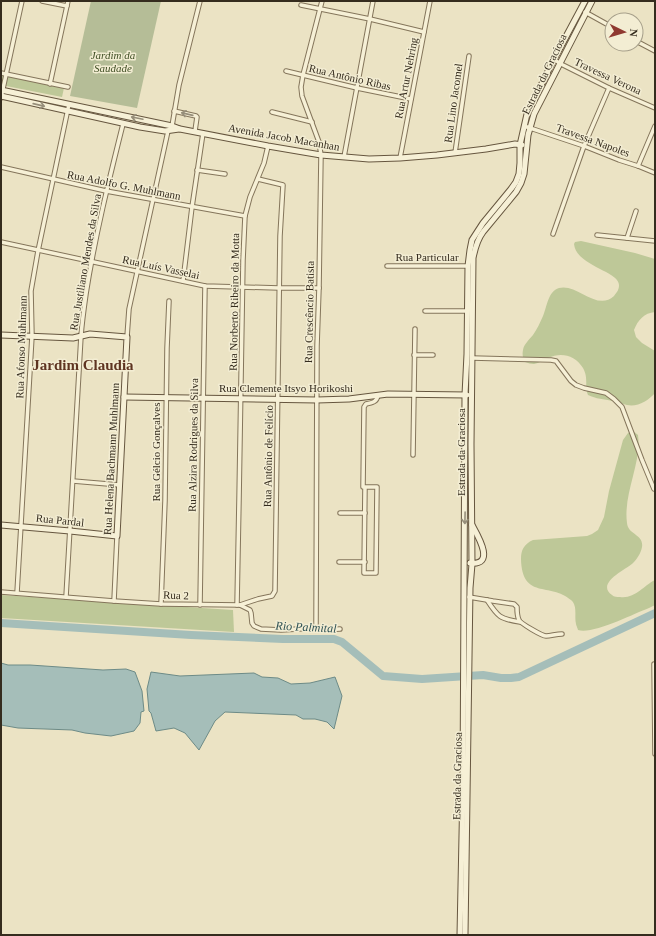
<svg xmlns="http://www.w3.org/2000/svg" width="656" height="936" font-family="'Times New Roman',serif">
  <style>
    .green { fill: #bec898 }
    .cemetery { fill: #b5bd97 }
    .water { fill: #a5beb9; stroke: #6d8b87 }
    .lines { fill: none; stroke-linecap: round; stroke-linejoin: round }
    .river { stroke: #a5beb9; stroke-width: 8 }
    .street-casing { stroke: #84755b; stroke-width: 5.5 }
    .secondary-casing { stroke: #66563f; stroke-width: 7 }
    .street { stroke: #f6f0d6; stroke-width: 3.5 }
    .secondary { stroke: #f6f0d6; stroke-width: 5 }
    .oneway { stroke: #968e7a }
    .labels { text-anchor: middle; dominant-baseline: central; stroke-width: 3; stroke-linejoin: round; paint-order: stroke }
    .park-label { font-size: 11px; font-style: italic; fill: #415026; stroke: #f3edd3 }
    .street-label { font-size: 11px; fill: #352c1e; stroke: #f3edd3 }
    .water-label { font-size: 12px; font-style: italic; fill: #2f5254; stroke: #f3edd3 }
    .district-label { font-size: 15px; font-weight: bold; fill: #5e3421; stroke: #f3edd3 }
  </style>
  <rect width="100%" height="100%" fill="#ebe3c4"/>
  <g class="green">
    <path d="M1 75 64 88 62 97 1 85Z"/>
    <path d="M581 241 635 253 655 259V312C644 313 638 320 634 330L636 337 642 343 655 351V393C648 401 638 407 627 405 622 404 617 402 612 401 604 399 596 399 588 395 584 386 589 379 583 368 575 355 561 352 548 358 543 360 539 363 534 364 531 364 528 363 525 362 523 358 522 355 523 350 524 344 529 340 533 335 537 329 540 323 543 316 547 307 548 291 559 288 577 283 597 312 614 296 617 292 619 290 619 285 619 271 576 266 574 244L575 242Z"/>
    <path d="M633 431 638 435C642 462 623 494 627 523 628 535 644 534 642 547 641 553 637 559 633 563 627 569 595 583 612 595 614 597 617 597 620 597 635 599 643 586 655 580V605L649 608C633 614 592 635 578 630 578 629 576 625 576 624 574 616 578 606 571 600 550 582 522 600 521 559 521 550 524 544 533 540L587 536 592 534 598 530 604 517 609 491 623 440 628 433Z"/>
    <path d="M1 595 233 610 234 632 1 618Z"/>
  </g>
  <path class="cemetery" d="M91 1H161L137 108 70 96Z"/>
  <g class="water">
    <path d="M1 663 8 665H30L103 670 126 669 135 672 142 691 144 711 141 712 140 723 134 731 111 736 85 733 72 730 18 728 1 725Z"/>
    <path d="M151 672 180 676 254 673 262 677 278 678 291 684 310 683 335 677 342 696 334 729 327 722 315 719H303L296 715 225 712 215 721 199 750 185 733 174 728 156 731 151 713 149 711 147 689Z"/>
  </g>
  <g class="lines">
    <path class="river" d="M1 623 191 635 283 639H334L342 642 383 676 422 679 483 675 501 678H511L519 677 655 613"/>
    <g class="street-casing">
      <g id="street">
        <path d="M42 1 67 6"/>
        <path d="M301 5 370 19 424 32"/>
        <path d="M585 12 612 27"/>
        <path d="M636 41 655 51"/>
        <path d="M554 59 559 63 609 88 655 108"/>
        <path d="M286 71 357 88 411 99"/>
        <path d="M1 73 68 87"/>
        <path d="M50 84 68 1"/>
        <path d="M1 98 22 1"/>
        <path d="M174 111 196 116 197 117 195 131"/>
        <path d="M272 112 312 122"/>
        <path d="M172 126 179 85 200 1"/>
        <path d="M524 126 584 146 619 160 638 166 655 173"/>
        <path d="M455 153 469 56"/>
        <path d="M344 157 373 1"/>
        <path d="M400 158 430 1"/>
        <path d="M638 166 655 126"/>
        <path d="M1 167 106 191 245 216"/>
        <path d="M197 170 225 174"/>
        <path d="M553 234 584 146 609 88"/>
        <path d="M597 235 655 241"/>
        <path d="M627 238 636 211"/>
        <path d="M1 242 205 286 279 288H319"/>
        <path d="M387 266H468"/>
        <path d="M183 281 192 207 203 133"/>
        <path d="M425 311H467"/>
        <path d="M127 337 129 309 168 131"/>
        <path d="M414 355H433"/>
        <path d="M472 358 551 360 556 361 571 381 576 385 584 388 606 393 614 399 622 407 642 460 654 489"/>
        <path d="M413 455 415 329"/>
        <path d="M73 481 120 485"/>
        <path d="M365 487 364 573H376L377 487H363L364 407 366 404C372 403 377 402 378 395"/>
        <path d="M340 513H365"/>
        <path d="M339 562H365"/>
        <path d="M1 592 114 601 161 604 240 605 258 599 272 596 275 591 280 236 283 185 258 179"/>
        <path d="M17 593 32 336 31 291 38 251 69 104"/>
        <path d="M66 597 81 336C82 322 84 308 86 294 95 236 109 180 123 124"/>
        <path d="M469 597 493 601 514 604 517 607C517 611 517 616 519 620 520 623 542 636 546 636 551 636 556 634 562 634"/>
        <path d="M487 600C498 617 500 619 520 622"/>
        <path d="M114 601 117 536"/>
        <path d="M161 604 165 501 167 348 169 301"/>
        <path d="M200 605 205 286"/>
        <path d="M237 605 239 500 243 260 245 216 250 197 264 163 268 146"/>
        <path d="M240 605 250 610 251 613 252 623 254 626 261 629 281 630 316 628 322 630 340 629"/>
        <path d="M316 628 317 346 319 288 321 155 319 142 302 96 301 87 303 75 322 1"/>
        <path d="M655 664H654L655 754"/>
      </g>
    </g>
    <g class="secondary-casing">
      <g id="secondary">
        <path d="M1 90 172 126 180 129 268 146 321 155 369 159 400 158 437 155 486 149 515 144 522 145"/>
        <path d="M1 96 140 127 165 131 179 129"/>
        <path d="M1 335 73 338 90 334 127 337 117 536 70 531 1 525"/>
        <path d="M124 397 317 400 349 399 388 394 467 395"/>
        <path d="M470 563C496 566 478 536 472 525"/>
        <path d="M460 935 463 786 465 395 467 354 468 266 470 250 472 240 483 223 511 189 516 182 519 174 520 163V145L527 114 554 59 585 1"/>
        <path d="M465 935 470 588 472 564 471 444 473 258C475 248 477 240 483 232L516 192 521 183 524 174 528 135 534 114 592 1"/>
      </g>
    </g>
    <use href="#street" class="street"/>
    <use href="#secondary" class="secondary"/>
  </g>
  <defs><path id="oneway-shaft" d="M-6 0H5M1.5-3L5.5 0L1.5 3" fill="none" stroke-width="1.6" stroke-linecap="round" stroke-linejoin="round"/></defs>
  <g class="oneway">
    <use href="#oneway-shaft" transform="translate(39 105) rotate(13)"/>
    <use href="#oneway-shaft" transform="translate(187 114) rotate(-167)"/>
    <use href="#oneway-shaft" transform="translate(137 118) rotate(-168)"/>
    <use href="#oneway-shaft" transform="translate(465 518) rotate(91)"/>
  </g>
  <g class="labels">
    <g class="park-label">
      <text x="113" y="55">Jardim da<tspan x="113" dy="13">Saudade</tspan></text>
    </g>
    <g class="street-label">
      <text transform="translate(544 74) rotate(-64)">Estrada da Graciosa</text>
      <text transform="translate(608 76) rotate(25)">Travessa Verona</text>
      <text transform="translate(350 77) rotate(13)">Rua Antônio Ribas</text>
      <text transform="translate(406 78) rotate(-79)">Rua Artur Nehring</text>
      <text transform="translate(453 103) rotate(-82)">Rua Lino Jacomel</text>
      <text transform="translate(284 137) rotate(10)">Avenida Jacob Macanhan</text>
      <text transform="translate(593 140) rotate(20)">Travessa Napoles</text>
      <text transform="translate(124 185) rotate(11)">Rua Adolfo G. Muhlmann</text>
      <text x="427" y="257">Rua Particular</text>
      <text transform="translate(85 262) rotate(-80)">Rua Justiliano Mendes da Silva</text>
      <text transform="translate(161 267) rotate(12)">Rua Luís Vasselai</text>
      <text transform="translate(234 302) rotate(-89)">Rua Norberto Ribeiro da Motta</text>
      <text transform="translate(309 312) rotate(-89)">Rua Crescêncio Batista</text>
      <text transform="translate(21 347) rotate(-88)">Rua Afonso Muhlmann</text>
      <text x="286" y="388">Rua Clemente Itsyo Horikoshi</text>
      <text transform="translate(193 445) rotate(-89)">Rua Alzira Rodrigues da Silva</text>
      <text transform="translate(156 452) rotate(-90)">Rua Gélcio Gonçalves</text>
      <text transform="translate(461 452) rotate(-90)">Estrada da Graciosa</text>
      <text transform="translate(268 456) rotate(-89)">Rua Antônio de Felício</text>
      <text transform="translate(111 459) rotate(-87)">Rua Helena Bachmann Muhlmann</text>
      <text transform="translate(60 520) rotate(6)">Rua Pardal</text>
      <text transform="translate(176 595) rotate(2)">Rua 2</text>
      <text transform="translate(457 776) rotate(-89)">Estrada da Graciosa</text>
    </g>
    <g class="water-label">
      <text transform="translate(306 627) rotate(3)">Rio Palmital</text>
    </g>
    <g class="district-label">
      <text x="83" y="365">Jardim Claudia</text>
    </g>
  </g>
  <rect width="656" height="936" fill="none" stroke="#352c1e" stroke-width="4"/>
  <g transform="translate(624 32) rotate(95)"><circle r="19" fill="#f3edd3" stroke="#a7a08b"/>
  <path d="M0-3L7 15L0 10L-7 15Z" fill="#8f3930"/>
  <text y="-6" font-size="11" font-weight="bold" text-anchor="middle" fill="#352c1e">N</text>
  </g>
</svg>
